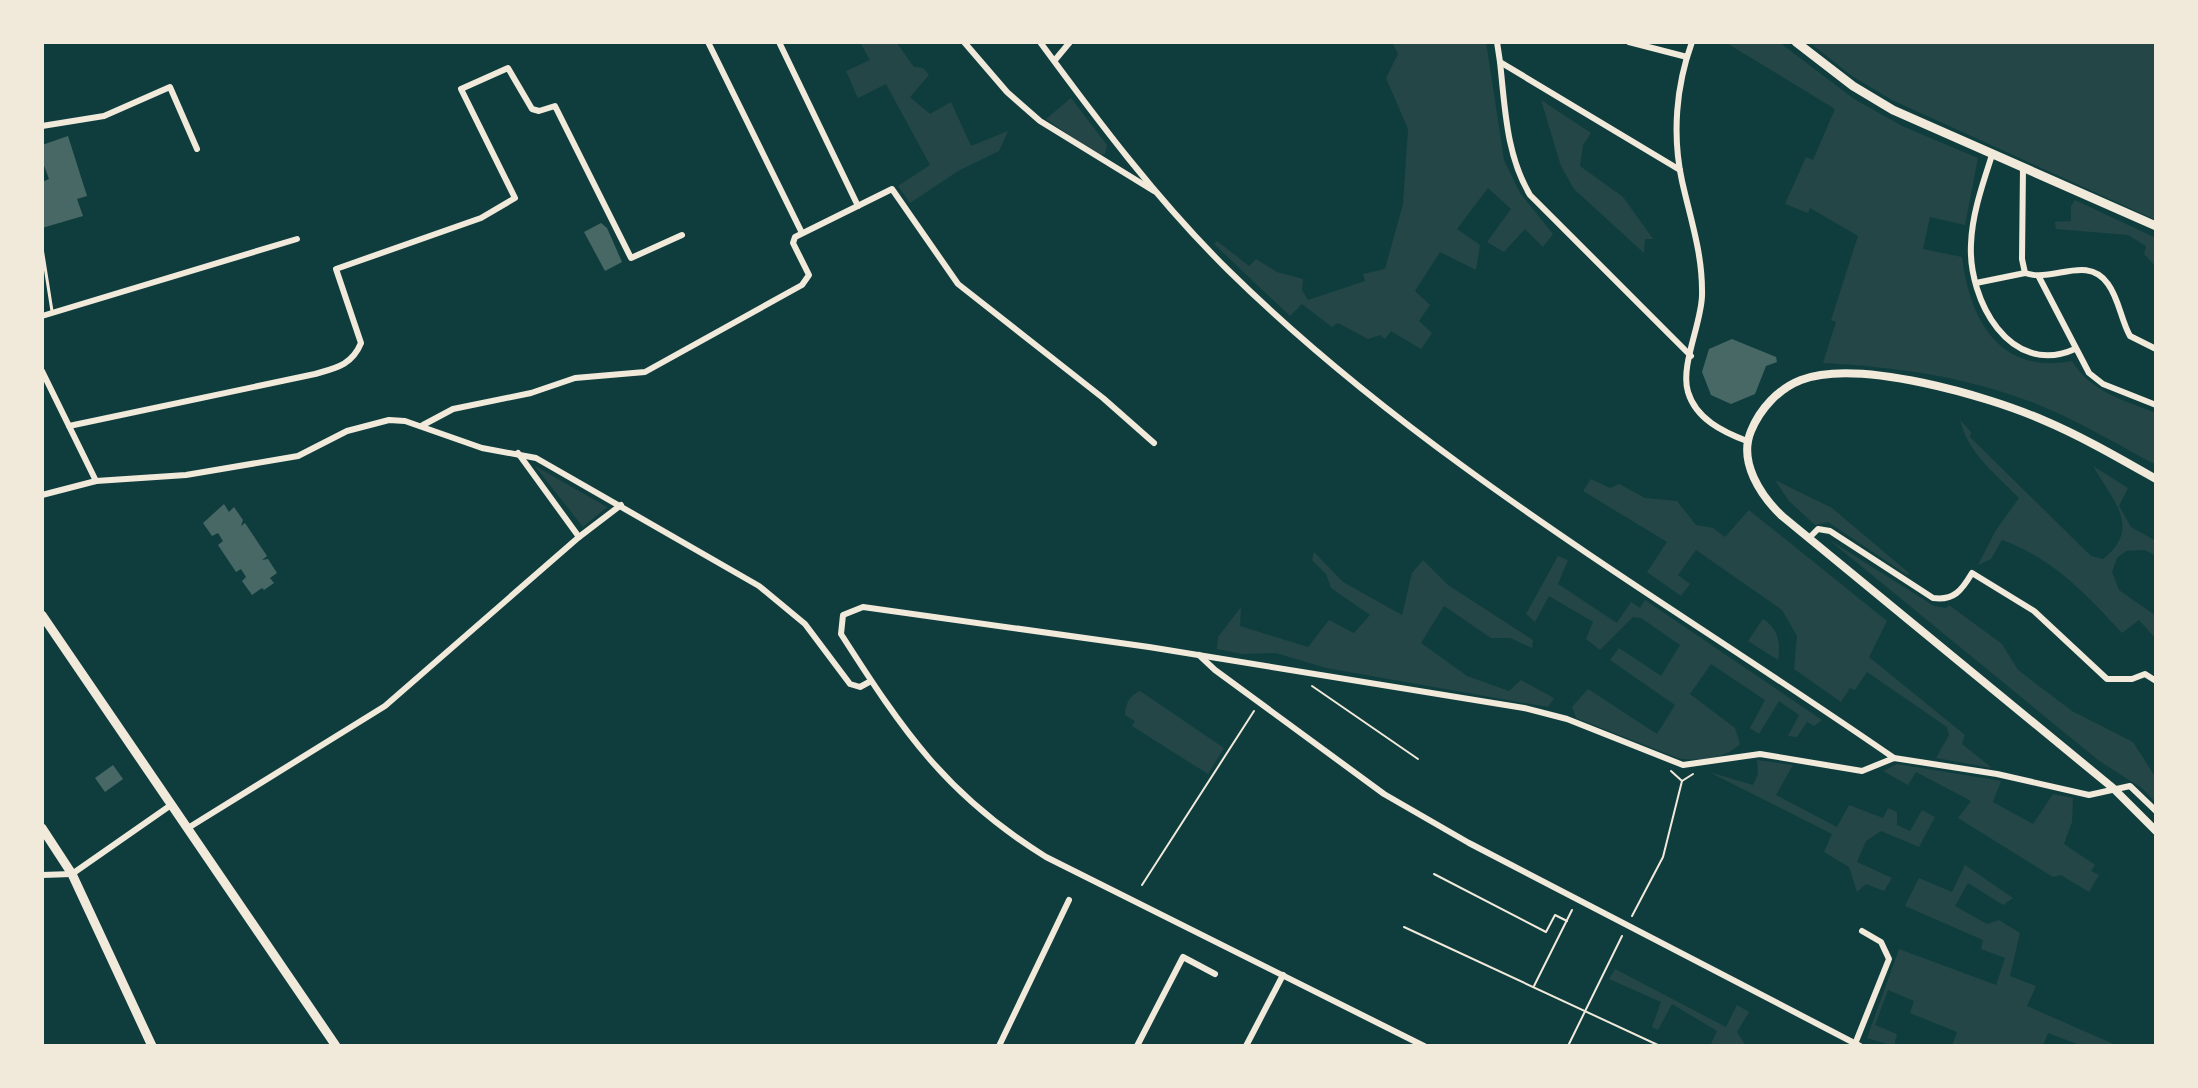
<svg xmlns="http://www.w3.org/2000/svg" width="2198" height="1088" font-family="Barlow,sans-serif">
  <style>
    .green { fill: #244646 }
    .building { fill: #486865 }
    .lines { fill: none; stroke-linecap: round; stroke-linejoin: round }
    .path { stroke: #f1e9da; stroke-width: 2 }
    .service { stroke: #f1e9da; stroke-width: 3 }
    .minor { stroke: #f1e9da; stroke-width: 6 }
    .tertiary { stroke: #f1e9da; stroke-width: 8 }
    .secondary { stroke: #f1e9da; stroke-width: 9 }
  </style>
  <rect width="100%" height="100%" fill="#0f3d3e"/>
  <g class="green">
    <path d="M860 42H896L914 67 923 68 929 75 910 97 930 114 951 102 971 146 1008 131 999 151 958 171 910 203 898 186 930 165 886 84 858 98 846 71 870 60Z"/>
    <path d="M1392 42H1486L1504 160 1520 193 1553 234 1543 247 1525 229 1504 252 1487 242 1511 209 1488 188 1457 229 1480 245 1476 270 1440 252 1415 291 1430 305 1419 321 1432 333 1421 349 1391 331 1385 339 1380 335 1368 339 1338 323 1332 327 1302 304 1290 316 1214 244 1217 241 1249 266 1256 259 1277 272 1303 279 1302 290 1308 300 1365 281 1363 274 1385 269 1403 204 1408 129 1386 78 1398 54Z"/>
    <path d="M1725 42H1779L1854 99 1902 126 1978 158 1965 225 1930 217 1923 249 1962 257C1970 321 2000 375 2072 361 2091 392 2123 400 2156 413V465C2120 446 2084 424 2046 408 1976 378 1899 367 1823 363L1836 322 1831 320 1858 236 1810 208 1808 213 1785 204 1806 157 1813 160 1835 109Z"/>
    <path d="M1809 42H2156V220L1892 100 1852 76Z"/>
    <path d="M1071 98 1107 145 1105 154 1098 155 1046 119Z"/>
    <path d="M1541 100 1591 133 1583 145 1580 166 1623 197 1653 239H1645L1644 253 1574 189 1561 166Z"/>
    <path d="M2075 200 2156 238V267L2144 254 2146 246 2128 235 2056 229 2055 222 2071 221V206Z"/>
    <path d="M1960 420 1971 432 1970 437 2091 556 2103 559C2142 528 2114 502 2093 466L2128 488 2119 506 2131 527 2156 541V556L2145 550 2126 551 2117 558 2112 572 2119 590 2156 616V639L2139 620 2122 633C2085 593 2054 559 2002 540L1991 559 1978 565 1996 530 2019 498C1995 473 1969 455 1960 420Z"/>
    <path d="M535 466 607 507 583 527Z"/>
    <path d="M1591 479 1610 488 1619 484 1645 498 1677 501 1696 525 1713 528 1725 537 1749 510 1887 621 1869 657 1965 735 1962 744 1992 768 1936 758 1949 735 1947 727 1867 672 1855 690 1850 688 1841 702 1794 669 1797 636 1782 610 1696 550 1678 575 1690 584 1681 596 1647 572 1667 542 1583 491Z"/>
    <path d="M1775 480 1832 508 1909 573 1907 575 1828 522 1815 525 1789 501Z"/>
    <path d="M1828 539 1934 606 1946 608 1949 605 2002 644 2018 670 2072 711 2133 742 2156 778V803L2143 789 2098 760Z"/>
    <path d="M1314 552 1343 582 1402 615 1412 573 1423 560 1448 585 1533 640 1532 648 1510 638H1491L1444 606 1421 643 1467 676 1509 691 1521 680 1554 698 1548 707 1326 668 1276 653 1242 654 1217 649 1218 637 1241 607 1240 626 1308 647 1329 620 1354 633 1370 615 1331 588 1326 574 1312 560Z"/>
    <path d="M1558 556 1568 560 1558 584 1617 623 1631 602 1640 608 1645 600 1822 720 1814 726 1807 722 1797 737 1788 736 1799 715 1779 701 1759 734 1750 728 1765 700 1711 664 1690 694 1735 728 1740 744C1725 759 1699 762 1678 758L1576 718 1572 707 1588 689 1657 734 1675 705 1610 660 1619 648 1661 676 1680 645 1641 618 1633 617 1600 650 1586 639 1593 622 1549 596 1535 622 1526 614Z"/>
    <path d="M1763 619C1778 628 1781 643 1778 660L1748 641Z"/>
    <path d="M1140 691 1224 748 1208 774 1132 726 1135 721 1125 715C1125 704 1130 695 1140 691Z"/>
    <path d="M1757 760 1793 765 1776 795 1837 827 1849 805 1883 818 1888 808 1897 812V825L1910 831 1922 810 1935 817 1919 847 1881 831 1866 841 1857 862 1892 878 1884 891 1866 884 1857 892 1849 867 1824 852 1832 834 1709 772 1753 785 1758 774Z"/>
    <path d="M1897 764 2001 781 1993 802 2033 824 2053 794 2073 798 2072 822 2064 844 2095 865 2091 871 2099 875 2089 892 2061 875 2053 877 1958 818 1971 801 1916 772 1908 785 1883 771Z"/>
    <path d="M1965 865 2013 898 2003 905 1968 883 1955 906 1987 924 1999 920 2020 933 2010 976 2036 986 2027 1006 2118 1046H2082L2048 1033 2043 1046H1952L1957 1032 1910 1013 1914 1001 1888 990 1875 1025 1897 1034 1894 1046 1867 1038 1899 949 1996 985 2005 958 1981 949 1983 940 1905 906 1919 878 1952 892Z"/>
    <path d="M1615 969 1726 1027 1737 1005 1749 1012 1737 1032 1746 1046H1710L1717 1031 1672 1004 1658 1030 1652 1027 1661 1002 1609 979Z"/>
  </g>
  <g class="building">
    <path d="M68 136 87 196 77 199 83 216 42 228V182L49 179 42 160V145Z"/>
    <path d="M601 223 607 228 622 262 605 271 584 232Z"/>
    <path d="M1732 339 1776 357 1777 362 1766 366 1755 394 1731 404 1711 395 1702 372 1709 349Z"/>
    <path d="M224 504 229 512 234 507 243 520 241 526 245 523 267 556 262 560 268 559 277 573 270 578 274 583 264 590 262 588 252 595 242 581 246 577 241 569 236 572 218 545 223 541 218 533 212 536 203 523Z"/>
    <path d="M113 765 123 779 105 792 95 778Z"/>
  </g>
  <g class="lines">
    <g class="path">
      <path d="M1312 686 1418 759"/>
      <path d="M1671 771 1682 781 1693 774"/>
      <path d="M1434 874 1546 932 1555 915 1567 921"/>
      <path d="M1142 885 1254 711"/>
      <path d="M1632 916 1663 857 1682 781"/>
      <path d="M1404 927 1660 1046"/>
      <path d="M1534 986 1572 910"/>
      <path d="M1568 1046 1622 936"/>
    </g>
    <path class="service" d="M42 248 52 311"/>
    <g class="minor">
      <path d="M708 42 802 233"/>
      <path d="M779 42 858 206"/>
      <path d="M964 42 1007 92 1040 121 1154 191"/>
      <path d="M1040 42C1098 121 1158 201 1228 270 1424 463 1669 602 1894 758"/>
      <path d="M1497 42 1500 62 1680 170"/>
      <path d="M1629 42 1687 57"/>
      <path d="M1692 42C1676 86 1672 135 1682 181 1691 221 1703 255 1702 296 1701 325 1680 366 1688 392 1696 419 1723 432 1747 441"/>
      <path d="M1055 60 1070 42"/>
      <path d="M1500 62C1505 107 1506 155 1530 195L1691 356"/>
      <path d="M42 126 104 116 170 87 197 149"/>
      <path d="M1992 155C1983 183 1972 214 1971 244 1968 300 2010 378 2075 349"/>
      <path d="M2023 168 2022 259 2025 273C2053 283 2087 254 2108 284 2119 299 2121 320 2130 336L2156 349"/>
      <path d="M2039 277 2089 373 2103 384 2156 405"/>
      <path d="M1976 283 2025 273"/>
      <path d="M42 316 297 239"/>
      <path d="M42 371 96 481"/>
      <path d="M423 425 453 409 531 393 575 378 645 372 802 285 809 275 793 243 795 237 892 189 958 284 1103 398 1154 443"/>
      <path d="M69 426 315 374C336 368 352 365 361 343L336 269 481 218 515 198 461 89 508 68 532 109 539 111 555 106 631 258 682 235"/>
      <path d="M518 453 579 537"/>
      <path d="M42 495 96 481 186 475 298 456 347 431 389 420 405 421 482 448 536 458 759 586 805 624 850 684 860 687 871 681"/>
      <path d="M1809 538 1818 529 1830 531 1933 598C1954 601 1962 590 1972 573L2034 611 2107 679H2132L2145 674 2156 681"/>
      <path d="M1199 655 1215 670 1384 794 1469 843 1860 1046"/>
      <path d="M188 828 385 706 579 537 621 505"/>
      <path d="M42 875 72 874 171 805"/>
      <path d="M1855 1044 1889 959 1881 942 1862 931"/>
      <path d="M999 1046 1069 900"/>
      <path d="M1137 1046 1183 957 1215 974"/>
      <path d="M1246 1046 1283 975"/>
      <path d="M1424 1046 1046 857C946 795 903 731 841 634L843 615 863 607 1149 647 1524 708 1567 719 1683 765 1760 754 1862 771 1894 758 1997 774 2089 795 2130 786 2156 811"/>
    </g>
    <path class="tertiary" d="M2156 479C2119 458 2081 436 2043 420 1988 396 1858 358 1801 380 1778 389 1760 409 1751 431 1738 462 1761 496 1782 516L2113 788 2156 831"/>
    <g class="secondary">
      <path d="M1796 42 1853 86 1893 110 2156 226"/>
      <path d="M42 615 336 1046"/>
      <path d="M42 828 72 874 152 1046"/>
    </g>
  </g>
  <rect width="2198" height="1088" fill="none" stroke="#f1e9da" stroke-width="88"/>
</svg>
